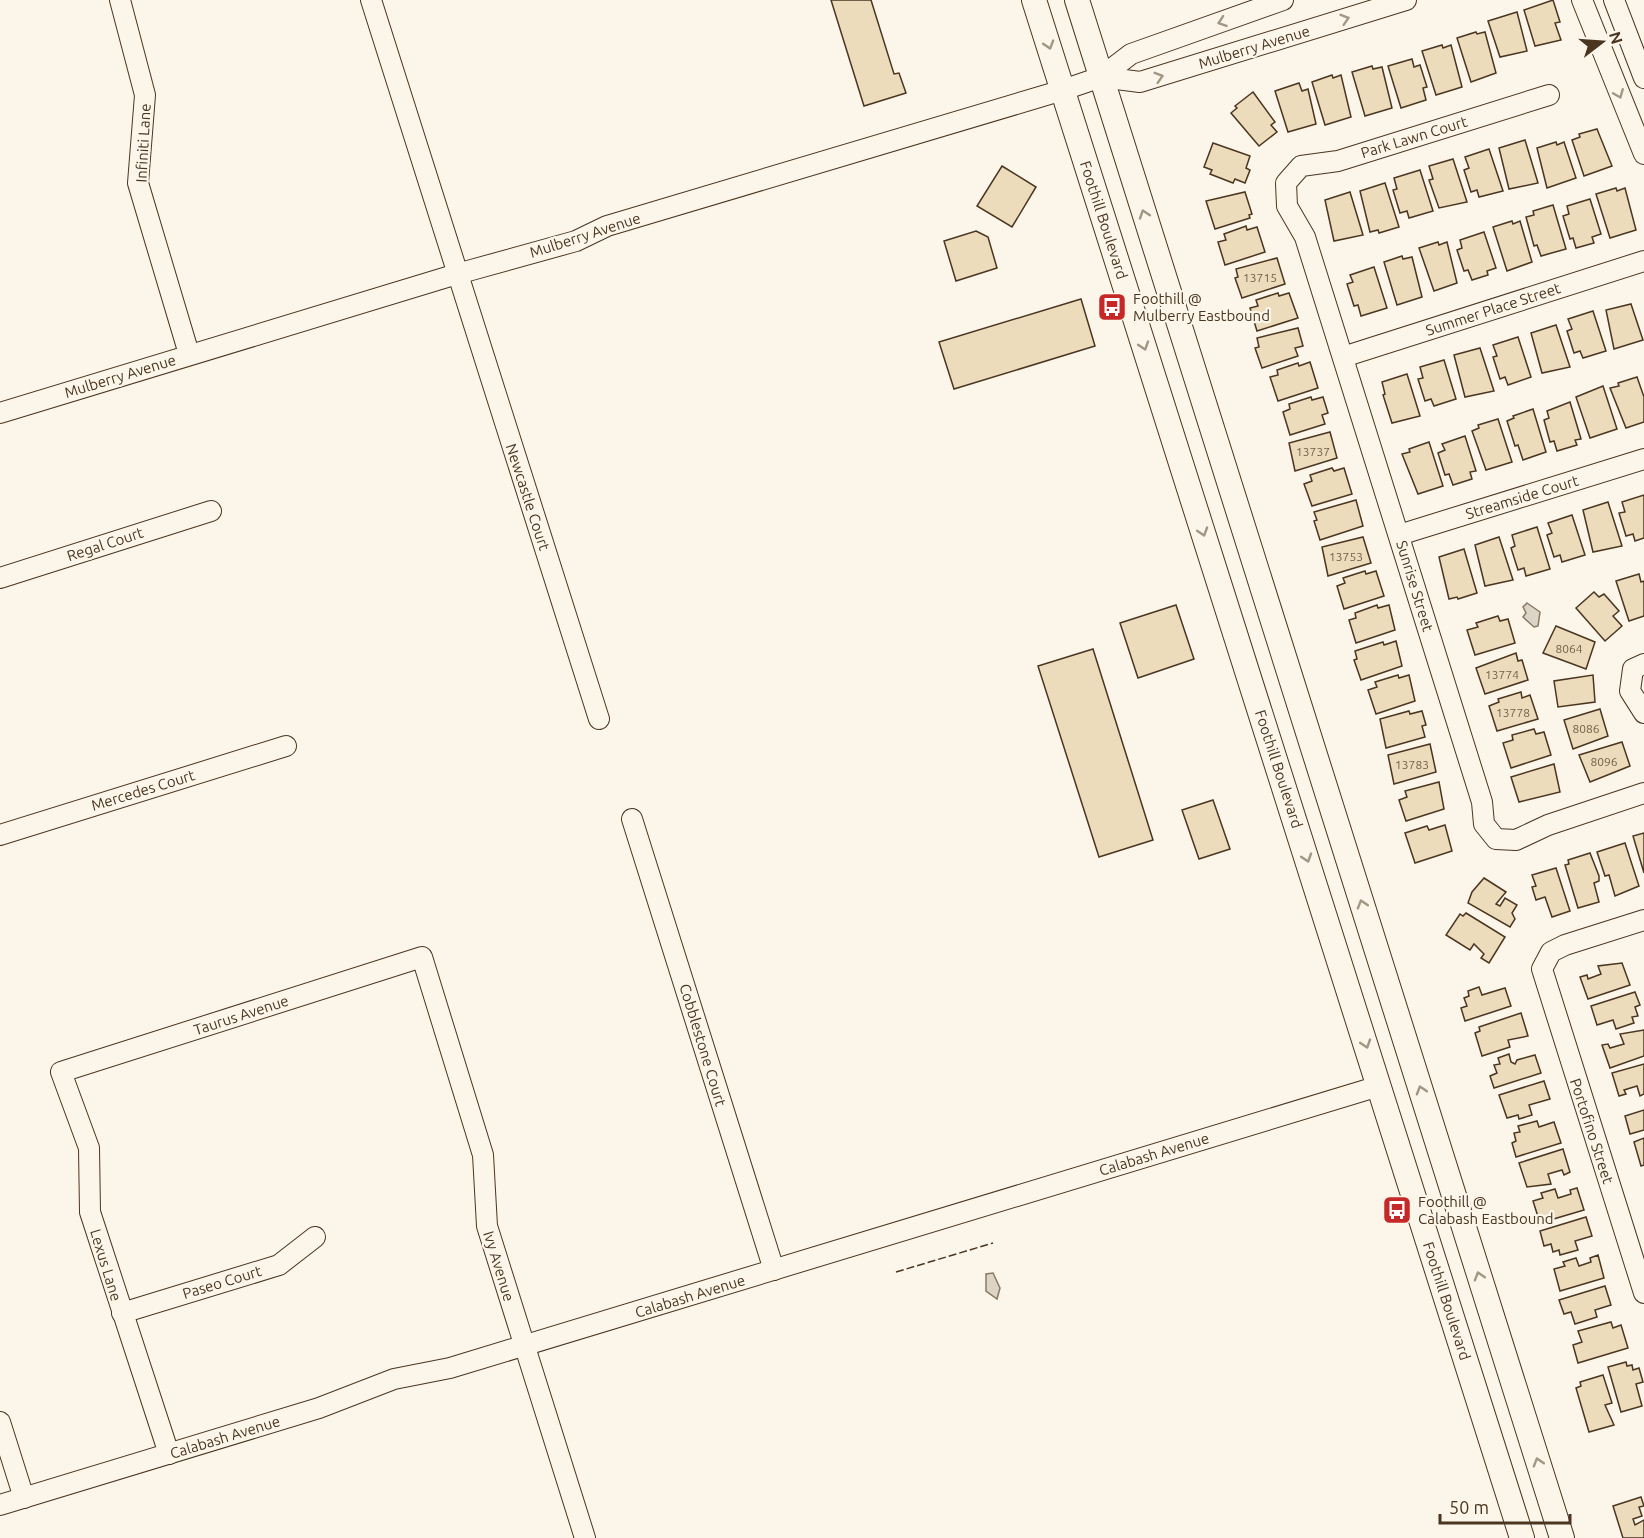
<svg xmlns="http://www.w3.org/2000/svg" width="1644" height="1538" font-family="Ubuntu,sans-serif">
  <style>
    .water { fill: #dcd4c6; stroke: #887966; stroke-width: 1.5 }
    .building { fill: #ecdcbc; stroke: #4a3520; stroke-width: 1.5 }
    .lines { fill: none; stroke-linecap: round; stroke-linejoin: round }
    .minor-casing { stroke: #4a3520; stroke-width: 22 }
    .major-casing { stroke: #4a3520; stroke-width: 26 }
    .minor { stroke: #fbf6e9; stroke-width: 20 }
    .major { stroke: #fbf6e9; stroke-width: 24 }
    .fence { stroke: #4a3520; stroke-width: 1.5; stroke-dasharray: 8 3; stroke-linecap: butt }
    .oneway { stroke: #a29684 }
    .labels { text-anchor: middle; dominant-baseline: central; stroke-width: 4.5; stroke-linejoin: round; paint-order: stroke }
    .number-label { font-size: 12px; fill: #725f47 }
    .street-label { font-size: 15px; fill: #4a3520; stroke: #fbf6e9 }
    .poi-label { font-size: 15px; fill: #4a3520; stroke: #fbf6e9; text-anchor: start }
  </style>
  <rect width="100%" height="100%" fill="#fbf6e9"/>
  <g class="water">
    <path d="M1527 603 1540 612 1538 626 1534 627 1523 617 1526 613 1523 607Z"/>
    <path d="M993 1273 1000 1288 997 1299 986 1291V1274Z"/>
  </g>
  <g class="building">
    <path d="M831 0H871L894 74 899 73 906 93 864 106Z"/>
    <path d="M1553 0 1560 22 1555 23 1561 40 1535 46 1524 10Z"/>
    <path d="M1517 12 1527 51 1500 57 1488 21Z"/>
    <path d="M1476 32 1477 34 1485 32 1496 73 1471 82 1457 38Z"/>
    <path d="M1442 45 1443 48 1451 45 1462 87 1436 95 1422 51Z"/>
    <path d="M1412 59 1414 67 1420 65 1427 87 1423 88 1426 100 1401 108 1388 66Z"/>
    <path d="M1372 66 1373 69 1382 67 1392 108 1365 116 1352 72Z"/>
    <path d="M1332 75 1333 78 1341 75 1351 117 1325 125 1312 82Z"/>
    <path d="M1299 83 1302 91 1308 89 1316 124 1288 132 1275 91Z"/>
    <path d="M1253 92 1275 122 1271 125 1277 132 1259 146 1231 113 1237 108 1235 106Z"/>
    <path d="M1597 129 1612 166 1584 176 1572 140 1580 137 1579 134Z"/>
    <path d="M1525 140 1538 183 1509 189 1499 148Z"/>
    <path d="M1556 142 1557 145 1564 142 1576 178 1547 188 1537 148Z"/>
    <path d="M1213 143 1250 156 1246 168 1250 170 1245 183 1235 179 1233 183 1210 174 1212 170 1204 167Z"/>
    <path d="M1489 149 1503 191 1479 197 1477 190 1471 192 1464 170 1469 168 1465 157Z"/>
    <path d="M1453 159 1467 202 1439 208 1429 180 1433 179 1429 166Z"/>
    <path d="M1002 166 1036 187 1012 227 977 206Z"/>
    <path d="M1420 170 1433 211 1409 218 1407 211 1400 213 1393 190 1397 189 1394 178Z"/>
    <path d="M1385 183 1399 227 1379 233 1378 230 1370 232 1360 191Z"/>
    <path d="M1616 188 1617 191 1625 188 1636 230 1610 238 1596 194Z"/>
    <path d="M1245 192 1252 214 1249 215 1250 218 1215 229 1206 201Z"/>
    <path d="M1350 192 1363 235 1334 241 1325 200Z"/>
    <path d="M1590 199 1601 234 1592 237 1594 243 1576 248 1573 238 1570 239 1563 216 1569 214 1567 206Z"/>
    <path d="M1553 205 1566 249 1541 256 1537 245 1534 246 1526 217 1534 215 1533 211Z"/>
    <path d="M1512 221 1513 224 1520 221 1532 262 1507 271 1493 227Z"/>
    <path d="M1246 226 1247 230 1257 227 1265 252 1225 265 1218 242 1226 240 1224 234Z"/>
    <path d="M976 231 988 237 997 268 956 281 944 241Z"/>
    <path d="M1484 232 1496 268 1487 271 1488 275 1472 280 1468 270 1464 271 1457 250 1462 248 1460 240Z"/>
    <path d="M1438 242 1439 245 1447 242 1457 283 1434 291 1419 248Z"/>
    <path d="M1402 256 1403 259 1412 257 1422 297 1397 305 1384 262Z"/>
    <path d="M1277 258 1285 284 1242 298 1235 278 1238 277 1236 269Z"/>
    <path d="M1374 267 1387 308 1361 316 1358 305 1354 306 1347 284 1353 282 1350 275Z"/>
    <path d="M1278 293 1279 296 1289 293 1298 318 1257 331 1250 308 1258 306 1256 300Z"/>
    <path d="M1081 299 1095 346 954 389 939 342Z"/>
    <path d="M1631 304 1643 340 1614 349 1606 310Z"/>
    <path d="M1593 311 1606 351 1583 358 1580 351 1574 353 1567 331 1572 329 1568 319Z"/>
    <path d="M1556 325 1570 367 1542 373 1531 333Z"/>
    <path d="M1298 328 1303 346 1295 348 1298 356 1262 368 1255 348 1259 347 1257 338Z"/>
    <path d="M1518 337 1531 377 1508 385 1505 377 1500 379 1493 357 1497 356 1493 345Z"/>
    <path d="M1480 348 1494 391 1465 397 1454 355Z"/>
    <path d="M1444 360 1456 399 1434 406 1431 399 1425 401 1418 379 1423 378 1420 367Z"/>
    <path d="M1310 362 1318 388 1278 401 1270 377 1278 375 1277 370 1298 363 1299 366Z"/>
    <path d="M1407 374 1420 416 1392 423 1383 395 1385 394 1382 382Z"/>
    <path d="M1637 377 1644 397V422L1626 428 1610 388 1619 386 1618 383Z"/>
    <path d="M1603 386 1617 429 1590 438 1576 397Z"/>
    <path d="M1311 397 1312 400 1323 397 1328 413 1322 415 1325 424 1290 435 1283 412 1290 409 1289 404Z"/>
    <path d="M1570 402 1581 439 1575 440 1577 445 1557 451 1554 441 1550 442 1544 420 1549 418 1547 411Z"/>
    <path d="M1533 409 1546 452 1523 460 1518 445 1515 446 1507 421 1514 418 1513 416Z"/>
    <path d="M1498 419 1512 462 1486 470 1472 431 1479 428 1478 425Z"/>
    <path d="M1330 432 1337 458 1295 471 1289 443Z"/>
    <path d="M1465 436 1476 471 1470 472 1472 479 1453 485 1449 474 1445 475 1438 453 1445 450 1442 444Z"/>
    <path d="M1429 442 1443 486 1418 494 1402 454 1410 452 1409 449Z"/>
    <path d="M1332 468 1334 471 1344 468 1352 494 1312 506 1304 484 1312 481 1310 475Z"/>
    <path d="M1644 495V538L1635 541 1633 534 1626 536 1619 513 1625 512 1622 502Z"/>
    <path d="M1356 500 1363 526 1320 540 1314 521 1317 520 1314 512Z"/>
    <path d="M1608 502 1622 546 1593 552 1583 510Z"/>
    <path d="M1572 515 1585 555 1562 562 1560 555 1554 557 1547 535 1552 533 1548 523Z"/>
    <path d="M1537 527 1550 569 1526 576 1524 568 1518 570 1511 548 1515 546 1512 535Z"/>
    <path d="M1363 537 1371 563 1328 576 1322 547Z"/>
    <path d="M1499 537 1513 580 1485 586 1475 545Z"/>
    <path d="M1464 549 1477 593 1458 599 1457 597 1449 599 1439 557Z"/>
    <path d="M1365 571 1366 574 1376 571 1384 596 1344 609 1337 586 1345 583 1343 578Z"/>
    <path d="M1639 574 1641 582 1644 581V616L1629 621 1616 581Z"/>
    <path d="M1594 592 1599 597 1604 594 1619 611 1613 616 1622 626 1605 641 1576 608Z"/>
    <path d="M1176 605 1194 659 1138 678 1120 623Z"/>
    <path d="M1377 605 1378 608 1389 605 1395 630 1356 643 1349 620 1356 618 1355 613Z"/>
    <path d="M1498 616 1500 621 1508 619 1515 643 1475 655 1467 630 1478 627 1476 623Z"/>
    <path d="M1556 626 1595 642 1586 669 1543 653Z"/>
    <path d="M1396 641 1402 666 1361 680 1354 660 1357 659 1355 651 1383 642 1384 645Z"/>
    <path d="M1093 649 1153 840 1099 857 1038 666Z"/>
    <path d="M1516 653 1518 661 1522 660 1528 680 1485 694 1476 668Z"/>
    <path d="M1398 675 1399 678 1409 675 1415 701 1376 714 1368 690 1377 687 1375 682Z"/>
    <path d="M1593 675 1595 702 1558 707 1554 681Z"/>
    <path d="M1521 692 1522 698 1530 695 1538 719 1497 731 1489 706 1499 702 1498 699Z"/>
    <path d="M1600 709 1608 736 1573 749 1564 720Z"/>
    <path d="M1409 711 1410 714 1422 711 1426 725 1422 726 1425 737 1386 748 1380 719Z"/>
    <path d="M1534 729 1536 734 1544 732 1551 755 1511 768 1503 743 1513 740 1512 735Z"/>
    <path d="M1622 742 1630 766 1590 782 1579 755Z"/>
    <path d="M1430 744 1436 772 1394 784 1388 755Z"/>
    <path d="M1554 764 1560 792 1519 802 1511 777Z"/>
    <path d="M1439 782 1444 809 1406 821 1399 800 1407 797 1405 791Z"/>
    <path d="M1213 800 1230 849 1199 859 1182 810Z"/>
    <path d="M1445 825 1452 851 1415 863 1405 833 1427 826 1429 830Z"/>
    <path d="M1644 833V873L1633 836Z"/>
    <path d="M1625 843 1639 886 1615 896 1609 875 1605 876 1597 852Z"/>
    <path d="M1590 853 1599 876V881L1594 883 1599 902 1578 908 1565 865 1569 864 1568 860Z"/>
    <path d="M1556 868 1570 911 1552 917 1545 897 1536 900 1532 887 1536 886 1532 875Z"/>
    <path d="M1484 878 1506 892 1496 904 1500 906 1505 898 1517 905 1512 913 1515 919 1510 927 1468 903 1472 892Z"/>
    <path d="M1466 913 1505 937 1489 963 1481 958 1484 954 1474 944 1470 950 1446 935 1460 914 1463 916Z"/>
    <path d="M1622 963 1630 985 1588 999 1580 977 1587 975 1588 979 1601 974 1598 966Z"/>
    <path d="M1479 987 1482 995 1505 988 1511 1006 1465 1021 1461 1008 1467 1006 1464 998 1469 996 1468 991Z"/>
    <path d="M1635 992 1640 1005 1635 1007 1638 1016 1632 1017 1634 1023 1616 1029 1613 1020 1597 1025 1591 1006Z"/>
    <path d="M1521 1013 1528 1036 1508 1040 1510 1047 1482 1056 1475 1033 1480 1031 1479 1027Z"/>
    <path d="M1644 1030V1056L1610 1068 1602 1045 1608 1044 1610 1048 1624 1044 1620 1034Z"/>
    <path d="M1509 1054 1511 1062 1515 1064 1517 1060 1535 1055 1541 1073 1494 1088 1490 1076 1497 1073 1494 1065 1500 1064 1498 1058Z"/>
    <path d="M1644 1064V1094L1640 1096 1637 1086 1624 1090 1626 1094 1619 1096 1612 1073Z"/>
    <path d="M1544 1081 1550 1099 1529 1105 1532 1115 1519 1119 1518 1115 1507 1118 1499 1095Z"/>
    <path d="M1644 1110V1130L1630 1134 1625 1116Z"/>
    <path d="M1537 1121 1539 1127 1554 1122 1561 1143 1516 1157 1512 1143 1516 1141 1514 1133 1520 1132 1518 1126Z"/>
    <path d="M1644 1138V1165L1641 1166 1634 1142Z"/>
    <path d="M1563 1149 1570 1172 1564 1175 1562 1170 1548 1174 1551 1184 1527 1187 1519 1163Z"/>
    <path d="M1577 1188 1584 1210 1540 1223 1533 1201 1543 1198 1541 1193 1555 1189 1558 1198 1571 1194 1570 1190Z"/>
    <path d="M1586 1217 1592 1236 1575 1241 1578 1250 1560 1255 1559 1250 1553 1252 1551 1244 1544 1246 1540 1231Z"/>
    <path d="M1598 1255 1604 1278 1560 1291 1554 1269 1565 1266 1563 1262 1576 1258 1579 1266 1591 1262 1590 1258Z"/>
    <path d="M1605 1286 1611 1305 1595 1310 1597 1317 1575 1324 1571 1312 1564 1314 1559 1300Z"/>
    <path d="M1611 1322 1613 1328 1621 1325 1628 1348 1578 1363 1573 1345 1582 1342 1578 1331Z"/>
    <path d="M1626 1362 1627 1366 1632 1365 1633 1370 1639 1368 1643 1382 1636 1384 1642 1406 1621 1412 1608 1367Z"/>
    <path d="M1603 1375 1612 1403 1605 1405 1614 1425 1589 1432 1576 1388 1581 1386 1580 1382Z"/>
    <path d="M1641 1497 1644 1506 1639 1507 1642 1516 1633 1519 1635 1525 1644 1520V1538H1623L1613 1506Z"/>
  </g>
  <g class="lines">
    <g class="minor-casing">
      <g id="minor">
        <path d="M120 0 145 95 138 183 189 354"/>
        <path d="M371 0 599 719"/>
        <path d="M1582 0 1644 154"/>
        <path d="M1614 0 1644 78"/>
        <path d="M1101 77 1140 82 1406 0"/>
        <path d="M1549 95 1338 161 1301 166 1286 183 1287 206 1305 237 1482 802 1484 824 1496 839 1516 840 1548 825 1644 793"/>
        <path d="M1343 357 1644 261"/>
        <path d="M0 413 457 274 576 241 607 226 1063 90 1101 77 1131 54 1283 0"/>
        <path d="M1399 535 1644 459"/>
        <path d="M0 578 211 511"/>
        <path d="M1644 664 1633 669 1630 691 1644 713"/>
        <path d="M632 819 774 1270"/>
        <path d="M0 835 286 746"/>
        <path d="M1644 920 1565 945 1551 952 1542 969 1644 1293"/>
        <path d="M122 1313 279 1265 315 1237"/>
        <path d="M0 1422 24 1498"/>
        <path d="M169 1454 90 1212 89 1148 61 1072 422 957 483 1155 487 1226 585 1538"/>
        <path d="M0 1505 319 1408 394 1379 450 1368 1379 1086"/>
      </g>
    </g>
    <g class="major-casing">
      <g id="major">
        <path d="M1034 0 1522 1538"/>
        <path d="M1077 0 1562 1538"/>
      </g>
    </g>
    <use href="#minor" class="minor"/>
    <use href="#major" class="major"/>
    <path class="fence" d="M896 1272 993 1243"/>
  </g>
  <defs><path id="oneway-chevron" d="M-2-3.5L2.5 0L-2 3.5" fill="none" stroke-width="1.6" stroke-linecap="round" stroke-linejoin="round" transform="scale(1.5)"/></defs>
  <g class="oneway">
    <use href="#oneway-chevron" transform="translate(1345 19) rotate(-17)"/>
    <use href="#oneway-chevron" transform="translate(1222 22) rotate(161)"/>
    <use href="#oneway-chevron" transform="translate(1049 45) rotate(73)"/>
    <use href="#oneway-chevron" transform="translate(1159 77) rotate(-17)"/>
    <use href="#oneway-chevron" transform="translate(1619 94) rotate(68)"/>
    <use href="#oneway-chevron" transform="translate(1144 214) rotate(-108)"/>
    <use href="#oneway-chevron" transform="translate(1144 346) rotate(72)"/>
    <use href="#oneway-chevron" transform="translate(1203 532) rotate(72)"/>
    <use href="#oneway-chevron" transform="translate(1307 858) rotate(72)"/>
    <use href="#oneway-chevron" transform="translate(1362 904) rotate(-107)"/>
    <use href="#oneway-chevron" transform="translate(1366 1044) rotate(72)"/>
    <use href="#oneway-chevron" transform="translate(1421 1090) rotate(-107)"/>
    <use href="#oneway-chevron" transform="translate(1479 1276) rotate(-107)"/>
    <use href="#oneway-chevron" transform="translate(1538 1462) rotate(-107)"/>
  </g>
  <defs>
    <g id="bus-square" transform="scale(1.5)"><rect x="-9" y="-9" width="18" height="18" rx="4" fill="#c62828" stroke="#fbf6e9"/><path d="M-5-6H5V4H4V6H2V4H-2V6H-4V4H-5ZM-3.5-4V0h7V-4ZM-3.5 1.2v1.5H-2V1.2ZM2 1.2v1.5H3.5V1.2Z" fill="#fff"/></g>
  </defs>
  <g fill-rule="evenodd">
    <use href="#bus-square" x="1112" y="307"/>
    <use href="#bus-square" x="1397" y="1210"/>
  </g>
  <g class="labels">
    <g class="number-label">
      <text x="1260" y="277">13715</text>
      <text x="1313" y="451">13737</text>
      <text x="1346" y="556">13753</text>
      <text x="1569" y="648">8064</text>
      <text x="1502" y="674">13774</text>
      <text x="1513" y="712">13778</text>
      <text x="1586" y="728">8086</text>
      <text x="1604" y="761">8096</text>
      <text x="1412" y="764">13783</text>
    </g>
    <g class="street-label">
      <text transform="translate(1254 47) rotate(-17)">Mulberry Avenue</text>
      <text transform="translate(1414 137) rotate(-17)">Park Lawn Court</text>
      <text transform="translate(143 143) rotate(-87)">Infiniti Lane</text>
      <text transform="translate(1104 220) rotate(72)">Foothill Boulevard</text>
      <text transform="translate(585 235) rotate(-18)">Mulberry Avenue</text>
      <text transform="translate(1493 309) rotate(-18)">Summer Place Street</text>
      <text transform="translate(120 376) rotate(-17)">Mulberry Avenue</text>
      <text transform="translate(528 497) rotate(72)">Newcastle Court</text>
      <text transform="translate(1522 497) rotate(-17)">Streamside Court</text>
      <text transform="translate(105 544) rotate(-18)">Regal Court</text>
      <text transform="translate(1415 586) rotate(73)">Sunrise Street</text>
      <text transform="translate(1279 769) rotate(72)">Foothill Boulevard</text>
      <text transform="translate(143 790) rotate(-17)">Mercedes Court</text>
      <text transform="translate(241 1015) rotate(-18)">Taurus Avenue</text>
      <text transform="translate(703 1045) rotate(73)">Cobblestone Court</text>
      <text transform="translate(1592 1131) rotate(72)">Portofino Street</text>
      <text transform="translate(1154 1154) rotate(-17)">Calabash Avenue</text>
      <text transform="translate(106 1265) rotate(73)">Lexus Lane</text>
      <text transform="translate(499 1266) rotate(73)">Ivy Avenue</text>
      <text transform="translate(222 1282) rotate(-17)">Paseo Court</text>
      <text transform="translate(690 1296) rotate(-17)">Calabash Avenue</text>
      <text transform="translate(1447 1301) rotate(72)">Foothill Boulevard</text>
      <text transform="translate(225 1437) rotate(-17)">Calabash Avenue</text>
    </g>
    <g class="poi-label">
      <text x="1133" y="298">Foothill @<tspan x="1133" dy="17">Mulberry Eastbound</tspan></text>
      <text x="1418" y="1201">Foothill @<tspan x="1418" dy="17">Calabash Eastbound</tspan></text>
    </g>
  </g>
  <g transform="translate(1602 42) rotate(73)" stroke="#fbf6e9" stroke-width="4.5" paint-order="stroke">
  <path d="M0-4.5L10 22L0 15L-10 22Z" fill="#4a3520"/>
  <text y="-9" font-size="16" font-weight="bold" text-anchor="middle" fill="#4a3520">N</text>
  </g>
  <path d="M1440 1514v9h130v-9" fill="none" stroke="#4a3520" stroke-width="3"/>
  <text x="1449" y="1514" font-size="18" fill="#4a3520" stroke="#fbf6e9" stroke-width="4.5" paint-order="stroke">50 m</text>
</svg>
